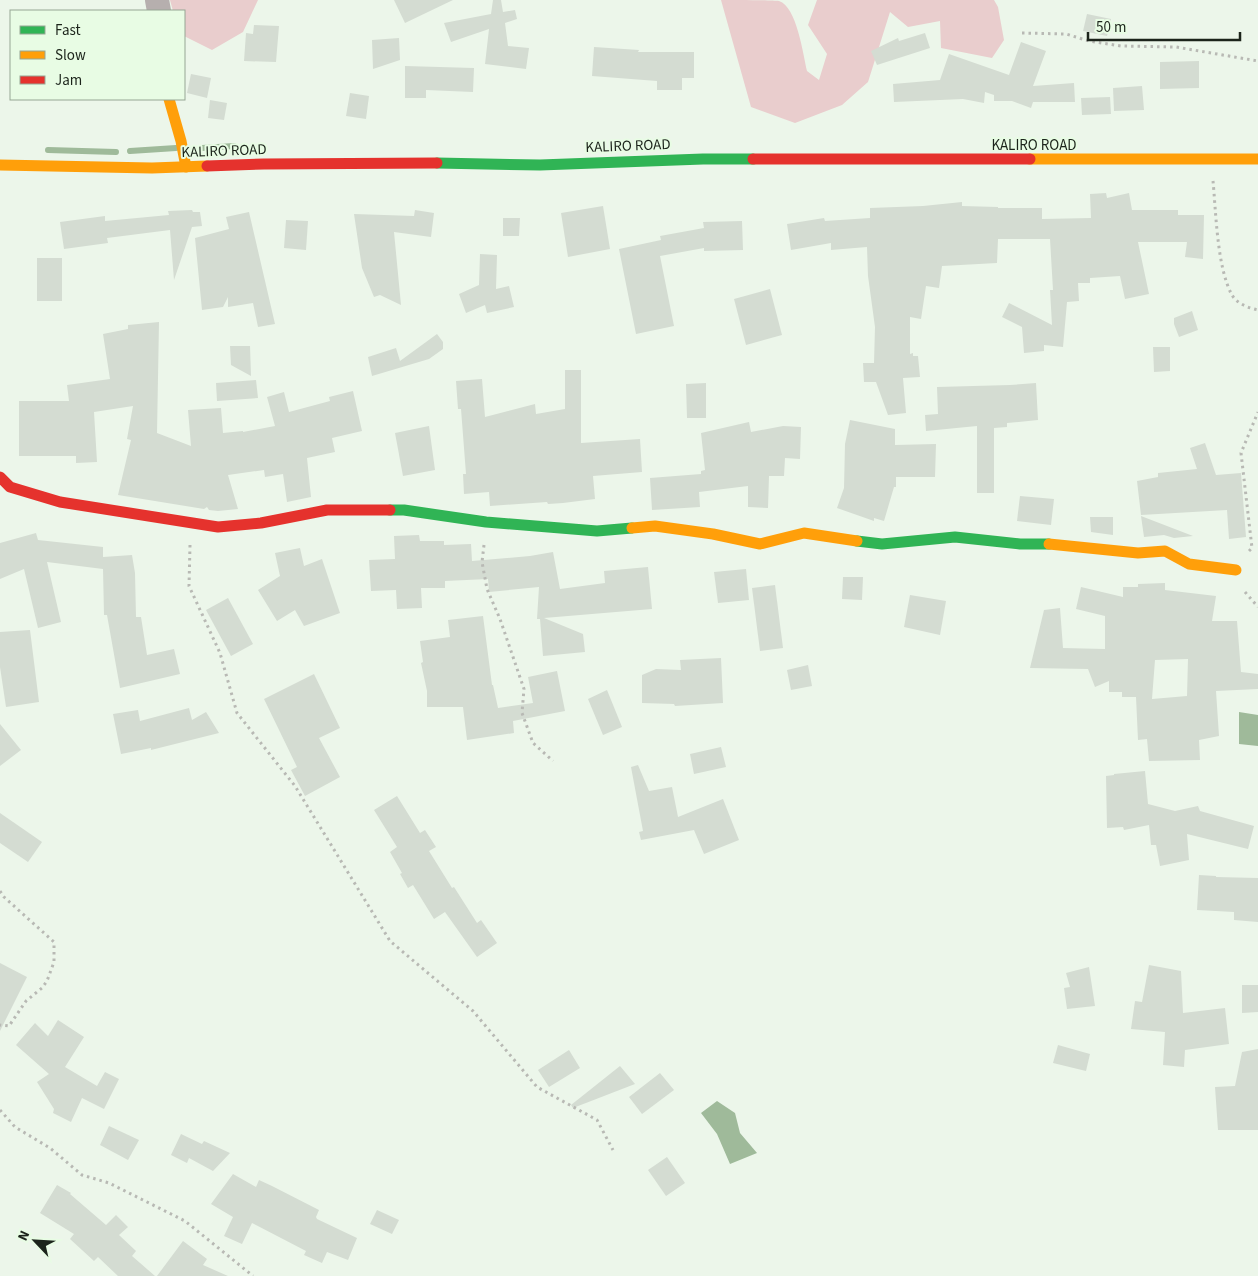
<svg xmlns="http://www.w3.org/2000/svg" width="1258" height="1276" font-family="'Source Sans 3',sans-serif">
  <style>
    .forest { fill: #e9cdcd }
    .water { fill: #9fba9a }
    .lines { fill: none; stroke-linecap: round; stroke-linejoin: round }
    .stream { stroke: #9fba9a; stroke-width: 6 }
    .building { fill: #d4dcd2; fill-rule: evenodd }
    .path { stroke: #b8b9b4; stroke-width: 3; stroke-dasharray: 2.5 4; stroke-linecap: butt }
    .street { stroke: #b6afae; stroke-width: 24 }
    .fast { stroke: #30b455; stroke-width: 11 }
    .slow { stroke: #ff9f0a; stroke-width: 11 }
    .jam { stroke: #e5322d; stroke-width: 11 }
    .labels { text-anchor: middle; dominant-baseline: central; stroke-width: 4; stroke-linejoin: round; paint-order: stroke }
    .street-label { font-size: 15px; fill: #1c241b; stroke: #e8fce4 }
  </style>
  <rect width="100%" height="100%" fill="#ecf6ea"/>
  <g class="forest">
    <path d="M170 0H258L243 32 212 50 184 36V11H173Z"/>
    <path d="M721 0C733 0 771 0 779 1 797 7 803 54 807 71L819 80 827 54 808 25 817 0H994L998 7 1004 40 992 58 941 48 940 21 908 27 890 12 868 82 842 105 795 123 751 107Z"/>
  </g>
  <g class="water">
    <path d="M1239 712 1258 715V746L1239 744Z"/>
    <path d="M717 1101 735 1113 740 1133 757 1153 730 1164 717 1134 701 1113Z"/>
  </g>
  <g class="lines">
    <g class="stream">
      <path d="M202 148 234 146"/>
      <path d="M48 150 116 152"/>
      <path d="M130 151 176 148"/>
    </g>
  </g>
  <g class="building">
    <path d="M394 0H453L405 23Z"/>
    <path d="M493 0H501L503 12 515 10 517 19 505 23 508 46 529 48 526 69 485 64 489 29 451 42 444 23 491 14Z"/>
    <path d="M1087 14 1111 19 1107 36 1083 31Z"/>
    <path d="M254 25 279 26 276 62 244 61 246 33 253 34Z"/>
    <path d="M925 33 930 48 877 65 871 51 898 38 899 41Z"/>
    <path d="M399 38 400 60 373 69 372 40Z"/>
    <path d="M1021 42 1046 51 1033 86 1074 83 1075 102H1033L1031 108 1012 101H994V95L985 92 984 103 963 99 894 102 893 84 940 80 949 54 1009 75Z"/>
    <path d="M594 47 639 50 638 52H694V78H682V90H657V81L592 76Z"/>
    <path d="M1199 61V88L1160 89V62Z"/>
    <path d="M405 66 474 68 473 92 426 90V98H405Z"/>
    <path d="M191 74 211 78 207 98 187 93Z"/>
    <path d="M1142 86 1144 110 1114 111 1113 88Z"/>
    <path d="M350 93 369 96 366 119 346 116Z"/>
    <path d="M1110 97 1111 114 1082 115 1081 98Z"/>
    <path d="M210 100 227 103 224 120 208 118Z"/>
    <path d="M1106 193 1107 198 1129 193 1132 210H1178V215H1204L1203 259 1185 257 1187 242H1138L1149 294 1125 299 1120 276 1090 278V283H1078L1079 301 1067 302 1063 347 1044 345V351L1024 353 1022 327 1002 317 1009 303 1052 325 1050 290H1053L1050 239H998L997 263 942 266 939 288 926 286 921 319 910 317V354L913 353V356H918L920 377 903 378 906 413 888 415 876 382H864L863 363H874L875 327 868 276 867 247 831 250V243L791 250 787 224 824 218 825 221 870 218V208L923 206 962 202V206L998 207V208H1042V219L1091 218 1090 194Z"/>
    <path d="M603 206 610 249 568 257 561 213Z"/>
    <path d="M192 210 193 212H200L202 226 192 227 174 280 170 230 107 238 108 243 64 249 60 222 105 216V221L169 215 168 211Z"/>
    <path d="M415 210 434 213 431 237 394 232 401 305 380 295 374 297 362 268 354 214 414 216Z"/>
    <path d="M249 212 275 324 258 327 253 303 228 307V297L223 307 202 310 195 238 229 229 226 217Z"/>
    <path d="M503 218H520L519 236H503Z"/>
    <path d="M286 220 308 221 306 250 284 248Z"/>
    <path d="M742 221 743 250 704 251V248L660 256 674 326 636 334 619 249 661 240 660 236 704 228 703 222Z"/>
    <path d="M480 254 497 255 496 289 509 286 514 307 487 313 485 305 466 313 459 294 479 285Z"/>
    <rect x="37" y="258" width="25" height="43"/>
    <path d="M770 289 782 335 746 345 734 299Z"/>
    <path d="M1192 311 1198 330 1179 337 1174 324V318Z"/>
    <path d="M159 322 157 433 191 446 188 410 221 408 223 433 243 431V432L275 426 267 397 284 392 289 412 330 401 329 397 353 391 362 431 332 438 335 452 307 458 311 497 287 502 283 474 265 477 264 470 228 475 238 509 218 511 209 510 207 507 204 509 118 495 131 440 127 439 133 406 94 412 97 462 76 463V456H19V401H69L67 385 110 379 103 334 128 329V325Z"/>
    <path d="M437 334 443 342V349L429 359 372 376 368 357 396 348 400 361Z"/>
    <path d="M230 346H250L251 376 231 365Z"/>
    <path d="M1153 347H1170V371L1154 372Z"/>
    <path d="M565 370H581V443L640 439 642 472 593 476 595 499 563 503 548 504 547 502 490 506 489 492 464 494 463 474H466L461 409H458L456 381 482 379 485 417 535 404 536 414 565 409Z"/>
    <path d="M256 380 258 398 217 401 216 383Z"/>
    <path d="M706 383V418H687L686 384Z"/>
    <path d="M1036 383 1038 420 1007 423V427L994 428V493H977V426L926 431 925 415 938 414 937 387 1010 385Z"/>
    <path d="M850 420 895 429V445L936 444 935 477H896V487H894L884 521 874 518V521L837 508 844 488 845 444Z"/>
    <path d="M749 422 751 432 783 426 801 427 800 459 785 458 784 476H769L768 508 748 507V486L699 492 700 507 652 510 650 478 701 474V471L705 470 701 433Z"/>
    <path d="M429 426 435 470 403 476 395 433Z"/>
    <path d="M1205 443 1216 475 1241 473 1246 537 1229 539 1227 510 1141 515 1137 481 1158 477V473L1197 469 1190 448Z"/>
    <path d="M1020 496 1054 499 1051 525 1017 521Z"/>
    <path d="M1141 516 1193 536 1174 538 1164 535 1144 537Z"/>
    <path d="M1090 517H1113V535L1091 532Z"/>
    <path d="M36 533 38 540 103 547V557L132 555 135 573 136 617H141L147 655 174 649 180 674 120 688 107 615H104L103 569 47 562 61 622 38 628 24 569 0 579V543Z"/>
    <path d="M419 535 420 541H444V545L471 544 472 561 530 556 553 552 560 589 605 583 604 571 648 567 652 609 544 618 583 634 585 652 543 656 540 619H537L539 587 489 592 488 579 445 581V588H421L422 608 397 609 396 590 371 591 369 560 395 559 394 536Z"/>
    <path d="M300 548 304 566 322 559 340 613 304 626 295 610 277 621 258 590 280 576 275 553Z"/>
    <path d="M746 569 749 600 718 603 714 572Z"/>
    <path d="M843 577H863L862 600 842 599Z"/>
    <path d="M1165 583V590L1216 596 1212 621H1237L1241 672 1258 674V689L1216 691 1219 736 1199 740 1200 760 1149 761 1147 739 1138 740 1136 697H1122V692H1109V681L1095 687 1088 669 1030 668 1044 610 1060 608 1063 648 1105 649V616L1076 609 1081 587 1123 597V587H1138V584ZM1188 659 1187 696 1152 699 1155 660Z"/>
    <path d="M775 585 783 648 760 651 752 588Z"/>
    <path d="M910 595 946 601 940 635 904 627Z"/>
    <path d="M228 598 253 644 231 656 206 610Z"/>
    <path d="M483 616 492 685H493L498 708 533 703 528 677 557 671 565 711 513 721 514 733 467 740 463 707H427V691L421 663 423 662 420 641 450 637 448 620Z"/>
    <path d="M30 630 39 702 6 707 0 667V632Z"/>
    <path d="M721 658 723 703 675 706 674 704 642 703V675L656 669 681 670 680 660Z"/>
    <path d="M808 665 812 686 791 690 787 670Z"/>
    <path d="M314 674 340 728 319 738 340 777 305 796 291 770 297 767 264 699Z"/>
    <path d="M607 690 622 727 603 735 588 699Z"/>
    <path d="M189 708 192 720 206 712 219 733 151 750V748L121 754 113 714 138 710 140 721Z"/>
    <path d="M0 724 21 750 0 766Z"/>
    <path d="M721 747 726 767 694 774 690 754Z"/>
    <path d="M638 765 649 791 672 787 678 817 723 799 739 840 704 854 694 830 641 840 639 832 643 831 631 767Z"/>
    <path d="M1145 771 1148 804 1175 811 1198 806 1200 811 1254 826 1248 849 1187 834 1189 860 1160 866 1156 845H1151L1149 825 1124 830 1123 827 1107 828 1106 776 1114 775V774Z"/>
    <path d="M397 796 420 833 425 830 436 847 429 851 452 888 454 887 477 923 481 920 497 943 477 957 445 912 434 919 413 885 408 888 400 874 402 873 390 852 397 847 374 810Z"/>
    <path d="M0 813 42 842 28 862 0 843Z"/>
    <path d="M1199 875 1216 876V877L1258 878V922L1234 920V912L1197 910Z"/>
    <path d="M0 963 27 977 0 1031Z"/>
    <path d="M1149 965 1181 971 1183 1013 1225 1008 1229 1044 1185 1050 1184 1067 1163 1065 1165 1032 1131 1029 1135 1001 1142 1002Z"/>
    <path d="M1089 967 1095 1006 1067 1009 1064 988 1070 987 1066 973Z"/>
    <path d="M1242 985H1258V1012L1242 1013Z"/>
    <path d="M58 1020 84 1037 65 1067 97 1086 105 1072 119 1079 104 1109 82 1098 71 1122 53 1113 54 1109 37 1082 49 1074 16 1045 35 1023 48 1036Z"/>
    <path d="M1058 1045 1090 1054 1086 1071 1053 1063Z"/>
    <path d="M1258 1049V1130H1218L1215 1087 1235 1086 1242 1052Z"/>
    <path d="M569 1050 580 1068 549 1087 538 1070Z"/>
    <path d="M620 1066 635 1084 573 1108 571 1105Z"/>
    <path d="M660 1073 674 1090 642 1114 629 1097Z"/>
    <path d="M109 1126 139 1140 128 1160 100 1145Z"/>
    <path d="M181 1134 202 1144 204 1141 230 1153 213 1171 189 1158 187 1163 171 1155Z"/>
    <path d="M667 1157 685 1183 666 1196 648 1170Z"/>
    <path d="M233 1174 256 1187 259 1180 272 1186 319 1210 316 1217 317 1219 357 1238 348 1260 327 1252 322 1263 304 1255 306 1251 252 1223 242 1244 224 1236 233 1217 211 1204Z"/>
    <path d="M57 1185 71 1193 70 1194 106 1225 116 1215 128 1227 119 1235 136 1251 132 1256 155 1276H118L98 1257 94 1261 70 1239 74 1234 40 1213Z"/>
    <path d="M377 1210 399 1220 392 1234 370 1224Z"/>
    <path d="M183 1241 207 1259 203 1265 228 1276H157Z"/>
  </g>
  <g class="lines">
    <g class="path">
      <path d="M1022 33 1066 34 1089 41 1121 46 1176 47 1258 61"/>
      <path d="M1213 181C1216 212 1217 268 1232 295 1237 304 1249 308 1258 310"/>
      <path d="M190 545 189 586 220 653 237 713 295 786 390 941 473 1011 537 1087 597 1120 613 1150"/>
      <path d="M484 545 482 562 487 589 500 619 524 689 522 713 533 743 553 761"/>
      <path d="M1249 551 1252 548 1241 453 1258 412"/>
      <path d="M1245 592 1258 607"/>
      <path d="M0 891 4 897 54 942V962L47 981 42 988 26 1001 9 1026 0 1025"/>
      <path d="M0 1110 15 1127 50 1148 82 1175 109 1183 185 1221 253 1276"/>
    </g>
    <path class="street" d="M157 0 159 11"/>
    <g class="fast">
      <path d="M437 163 540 165 703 159H753"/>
      <path d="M390 510H404L486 522 597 531 632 528"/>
      <path d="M857 541 882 544 955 537 1020 544H1049"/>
    </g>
    <g class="slow">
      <path d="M169 99 181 141 186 167"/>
      <path d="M1030 159H1258"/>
      <path d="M0 165 152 168 207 166"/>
      <path d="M632 528 655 526 713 534 760 544 804 533 857 541"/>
      <path d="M1049 544 1138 553 1165 551 1189 564 1236 570"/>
    </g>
    <g class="jam">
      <path d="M753 159H1030"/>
      <path d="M207 166 264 164 437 163"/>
      <path d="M0 477 10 487 60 502 218 527 261 523 327 510H390"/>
    </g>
  </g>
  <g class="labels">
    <g class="street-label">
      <text x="1034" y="145">KALIRO ROAD</text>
      <text transform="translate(628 146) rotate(-2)">KALIRO ROAD</text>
      <text transform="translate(224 151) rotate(-2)">KALIRO ROAD</text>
    </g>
  </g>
  <rect x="10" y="10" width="175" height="90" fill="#e8fce4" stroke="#96a694"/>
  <rect x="20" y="26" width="25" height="8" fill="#30b455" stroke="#96a694"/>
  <text x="55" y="35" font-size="15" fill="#1c241b">Fast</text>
  <rect x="20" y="51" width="25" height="8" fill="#ff9f0a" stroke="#96a694"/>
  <text x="55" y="60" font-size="15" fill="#1c241b">Slow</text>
  <rect x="20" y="76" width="25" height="8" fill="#e5322d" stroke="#96a694"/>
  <text x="55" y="85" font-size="15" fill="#1c241b">Jam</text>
  <g transform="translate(35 1241) rotate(295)" stroke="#e8fce4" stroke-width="4" paint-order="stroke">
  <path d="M0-4L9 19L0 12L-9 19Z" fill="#1c241b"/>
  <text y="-8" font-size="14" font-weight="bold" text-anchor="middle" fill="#1c241b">N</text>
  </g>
  <path d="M1088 32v8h152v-8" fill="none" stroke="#1c241b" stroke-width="2.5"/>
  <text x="1096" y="32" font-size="15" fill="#1c241b" stroke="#e8fce4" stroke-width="4" paint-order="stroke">50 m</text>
</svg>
